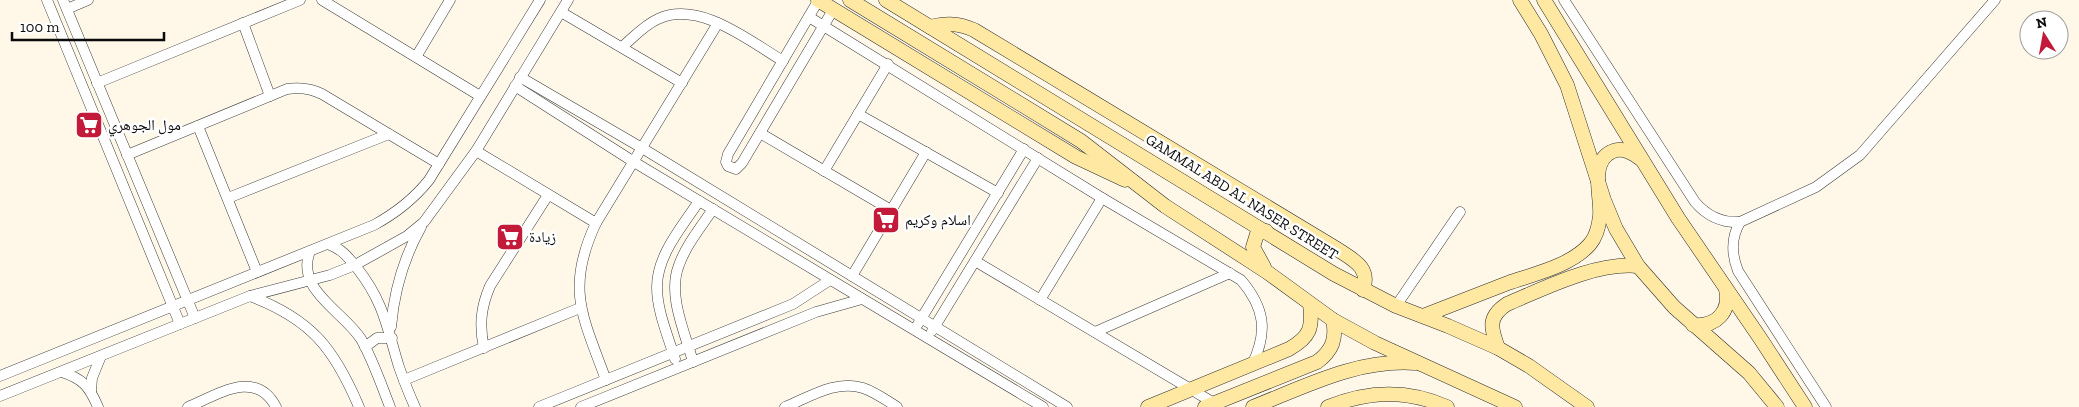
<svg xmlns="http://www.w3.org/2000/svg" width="2079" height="407" font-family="'Zilla Slab','Noto Naskh Arabic',serif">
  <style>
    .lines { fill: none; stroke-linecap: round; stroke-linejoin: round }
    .street-casing { stroke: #3d3d3d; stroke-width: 11 }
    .secondary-casing { stroke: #2c2c2c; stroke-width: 15 }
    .street { stroke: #fff; stroke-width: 10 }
    .secondary { stroke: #ffe9a2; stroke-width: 14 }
    .labels { text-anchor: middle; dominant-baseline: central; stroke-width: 5; stroke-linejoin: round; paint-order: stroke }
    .poi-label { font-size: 15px; fill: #0a0a0a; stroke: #fff; text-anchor: start }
    .street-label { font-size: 15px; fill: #0a0a0a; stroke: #fff }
  </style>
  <rect width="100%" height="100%" fill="#fff7e7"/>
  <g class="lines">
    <g class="street-casing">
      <g id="street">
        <path d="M47 0 180 324"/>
        <path d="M63 0 195 318"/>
        <path d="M322 0 480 96"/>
        <path d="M1564 0 1695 202C1707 216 1722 223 1740 222L1816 187 1860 155 1995 0"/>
        <path d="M818 1 728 154 726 162 728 166 736 169 742 163 833 10"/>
        <path d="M67 9 88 0"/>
        <path d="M561 12 682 83"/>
        <path d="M809 17 1102 198 1241 280C1265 308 1268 332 1252 365"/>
        <path d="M243 23 270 96"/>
        <path d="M622 47C633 38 644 25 658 19 699 0 748 40 783 61"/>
        <path d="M416 57 450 0"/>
        <path d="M520 77 642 148 1067 407"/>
        <path d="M97 83 300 0"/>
        <path d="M515 86 634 162 1043 407"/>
        <path d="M858 114 998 193"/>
        <path d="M198 126 257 272"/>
        <path d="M760 133 891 210"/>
        <path d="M476 151 596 223"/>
        <path d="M127 155 287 89C300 87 310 88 322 94L439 164"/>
        <path d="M824 171 888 64"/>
        <path d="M228 198 389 134"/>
        <path d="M1740 222C1731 238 1731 253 1738 271L1826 407"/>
        <path d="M328 244C342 249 348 257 357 268 384 302 387 328 399 367 404 381 409 394 415 407"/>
        <path d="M310 251C295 290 343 311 361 339 373 360 381 384 390 407"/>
        <path d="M975 261 1214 403"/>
        <path d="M852 276 926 152"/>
        <path d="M250 296C311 319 334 348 359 407"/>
        <path d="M1040 300 1102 198"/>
        <path d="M1396 306 1460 212"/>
        <path d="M918 324 1024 149"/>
        <path d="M391 327C394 292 403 259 421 227"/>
        <path d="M932 331 1038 158"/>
        <path d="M1095 332 1230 273"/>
        <path d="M365 347 377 338H392"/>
        <path d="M484 348C479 325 481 307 490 286L548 195"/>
        <path d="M675 359C668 336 657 311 657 287 657 255 682 227 699 201"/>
        <path d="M693 362C685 332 667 295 679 265 686 245 701 227 713 209"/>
        <path d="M62 372C83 379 89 386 98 407"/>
        <path d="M0 376 374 225C396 213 413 200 429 180L540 0"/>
        <path d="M404 380 580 308"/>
        <path d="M606 380C583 317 565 289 596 223L718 23"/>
        <path d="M91 391 92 378 101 356"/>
        <path d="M0 396 250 296 330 275 355 265 407 236 424 222 476 151 568 0"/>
        <path d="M188 407C217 395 256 368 276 407"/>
        <path d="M539 407 793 304 830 280"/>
        <path d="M581 407 816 312 862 299"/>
        <path d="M785 407C808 398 836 379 863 388 875 392 886 400 897 407"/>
      </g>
    </g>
    <g class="secondary-casing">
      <g id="secondary">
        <path d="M818 0 1076 157 1125 180"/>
        <path d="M850 0 1081 141 1165 206 1267 272 1333 320 1375 343 1515 407"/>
        <path d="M886 0 1334 274 1396 306 1448 326 1498 348 1529 366 1587 407"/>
        <path d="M1520 0 1541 34 1567 85 1604 200 1616 229 1638 266 1674 307 1749 373 1777 407"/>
        <path d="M1544 0 1678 218 1760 338 1805 407"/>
        <path d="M930 27C947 23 958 23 974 30L1337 249C1353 260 1371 267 1363 290"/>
        <path d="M1264 267 1253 247 1257 234 1266 231"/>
        <path d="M1423 316C1451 305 1480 294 1508 283 1534 274 1571 266 1590 244 1596 237 1599 225 1600 216 1602 198 1589 163 1611 152 1622 146 1633 153 1642 160"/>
        <path d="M1693 325C1716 327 1731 312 1726 289"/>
        <path d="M1498 348C1491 329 1487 317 1507 304 1545 288 1596 262 1638 266"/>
        <path d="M1148 407 1289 349C1310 337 1313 328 1310 304"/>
        <path d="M1205 407 1317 362C1332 351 1337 339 1333 320"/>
        <path d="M1253 407C1306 386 1357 359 1415 363"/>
        <path d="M1328 407C1367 391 1407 389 1447 407"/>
      </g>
    </g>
    <use href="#street" class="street"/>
    <use href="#secondary" class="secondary"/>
  </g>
  <defs>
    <g id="supermarket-square" transform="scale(1.4375)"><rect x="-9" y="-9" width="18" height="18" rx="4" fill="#c21a38" stroke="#fff"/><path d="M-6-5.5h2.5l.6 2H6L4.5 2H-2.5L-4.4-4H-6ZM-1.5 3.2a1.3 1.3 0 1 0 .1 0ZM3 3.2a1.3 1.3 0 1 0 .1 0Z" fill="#fff"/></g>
  </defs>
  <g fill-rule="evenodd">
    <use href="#supermarket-square" x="89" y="125"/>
    <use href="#supermarket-square" x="886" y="220"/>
    <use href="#supermarket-square" x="510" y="237"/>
  </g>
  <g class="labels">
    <g class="poi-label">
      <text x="108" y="125">مول الجوهري</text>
      <text x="905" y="220">اسلام وكريم</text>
      <text x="529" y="237">زيادة</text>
    </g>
    <g class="street-label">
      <text transform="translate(1242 197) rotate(32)">GAMMAL ABD AL NASER STREET</text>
    </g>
  </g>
  <g transform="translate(2044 35) rotate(349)"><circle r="24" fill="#ffffff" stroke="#9d9d9d"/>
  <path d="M0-4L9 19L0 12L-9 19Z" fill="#c21a38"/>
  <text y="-8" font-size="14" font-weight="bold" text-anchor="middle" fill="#0a0a0a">N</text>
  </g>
  <path d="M12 32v8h152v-8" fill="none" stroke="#0a0a0a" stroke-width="2.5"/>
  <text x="20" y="32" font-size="15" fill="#0a0a0a" stroke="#ffffff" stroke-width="4" paint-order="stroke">100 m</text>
</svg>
